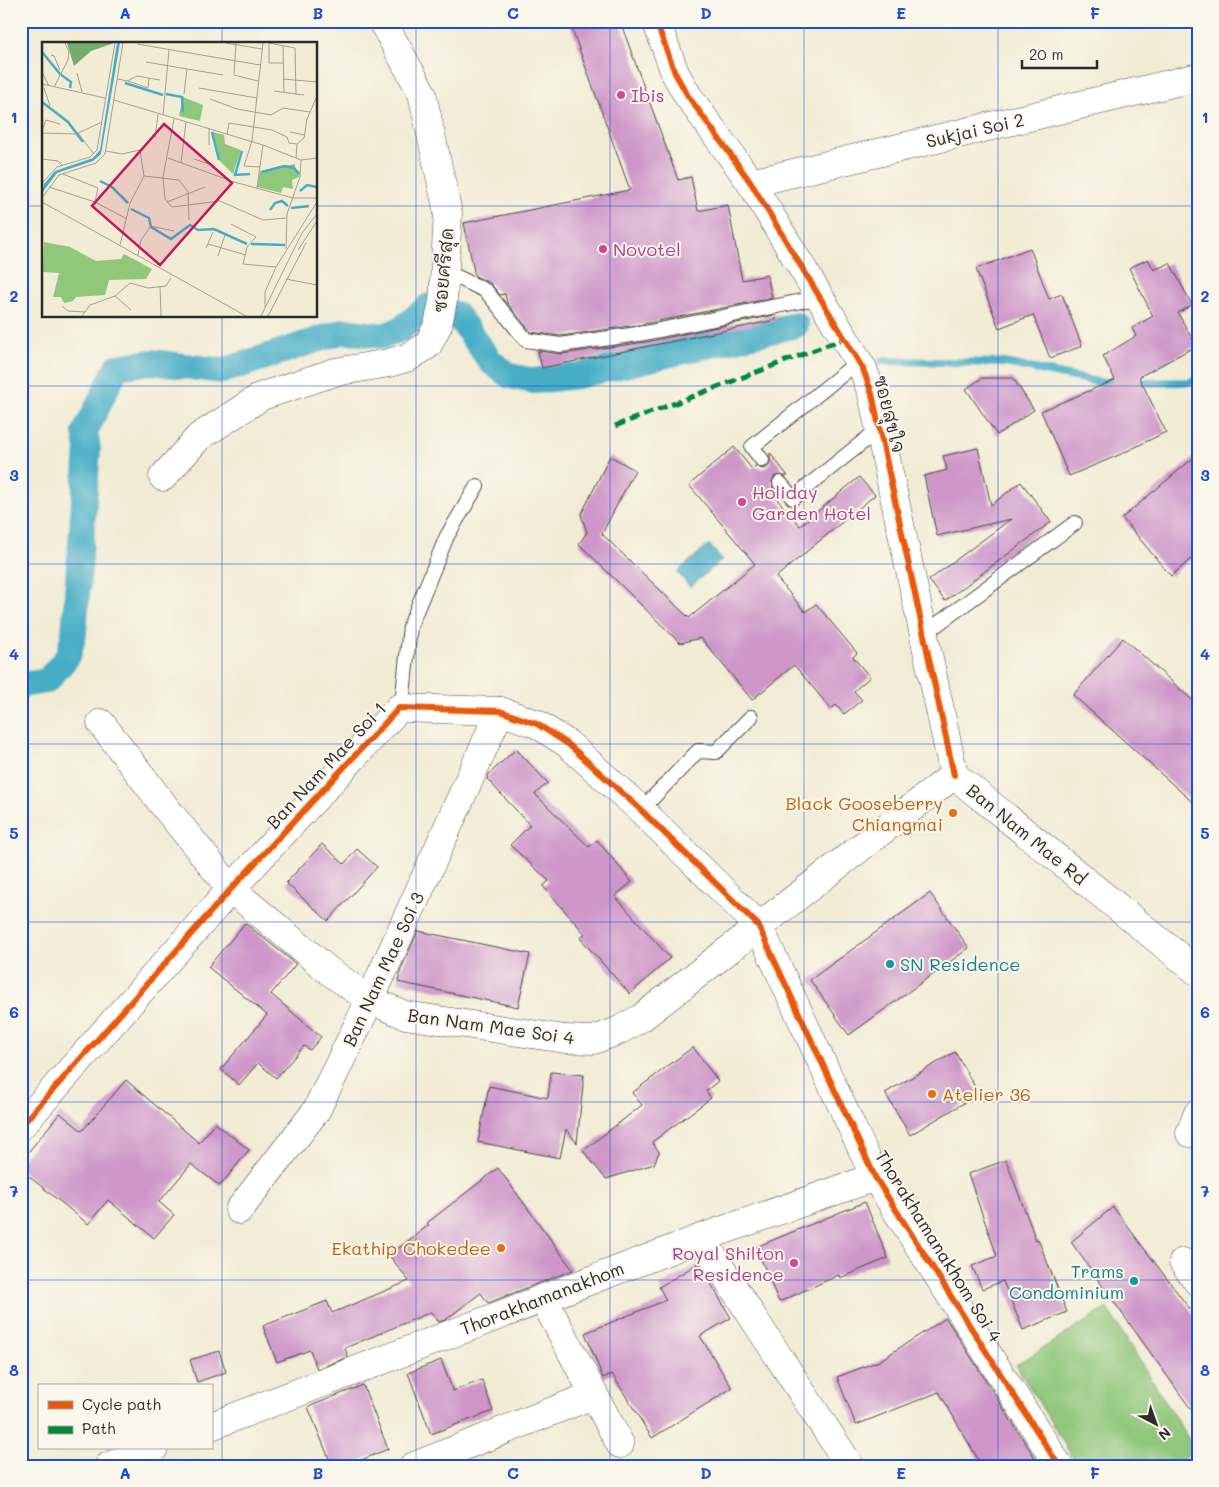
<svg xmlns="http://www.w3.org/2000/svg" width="1219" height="1487" font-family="Mali,'Playpen Sans Thai',sans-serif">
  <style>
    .green { fill: #8fc77b; stroke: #5d7953 }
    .water { fill: #46adc6; stroke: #386c78 }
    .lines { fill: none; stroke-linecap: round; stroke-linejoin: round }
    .stream { stroke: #46adc6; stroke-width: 8 }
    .canal { stroke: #46adc6; stroke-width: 26 }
    .building { fill: #ce96c9 }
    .lane-casing { stroke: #494844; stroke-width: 16 }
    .street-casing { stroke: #494844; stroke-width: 29 }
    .lane { stroke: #fff; stroke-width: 14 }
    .street { stroke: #fff; stroke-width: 28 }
    .quiet { stroke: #00873e; stroke-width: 5; stroke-dasharray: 10 5; stroke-linecap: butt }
    .cycleway-casing { stroke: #fbf7ec; stroke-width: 9 }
    .cycleway { stroke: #e8590c; stroke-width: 6 }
    .grid { fill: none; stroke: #1d4ed8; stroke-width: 1; stroke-opacity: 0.55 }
    .hotel-dot { fill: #d1479c; stroke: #fbf7ec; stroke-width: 2 }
    .food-dot { fill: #e8710a; stroke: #fbf7ec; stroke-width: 2 }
    .culture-dot { fill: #0f9aa8; stroke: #fbf7ec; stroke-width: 2 }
    .labels { text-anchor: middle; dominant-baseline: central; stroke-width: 4; stroke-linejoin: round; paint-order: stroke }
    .hotel-label { font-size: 18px; fill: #b23c85; stroke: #fbf7ec; text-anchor: start }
    .street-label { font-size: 18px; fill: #2b2b2b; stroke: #fbf7ec }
    .food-label { font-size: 18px; fill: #c56008; stroke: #fbf7ec; text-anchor: end }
    .culture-label { font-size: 18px; fill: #0d838f; stroke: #fbf7ec; text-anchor: start }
    .inset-river { fill: none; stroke: #46adc6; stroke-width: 2.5 }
    .inset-road { fill: none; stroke: #a29f91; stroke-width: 1 }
    .view { fill: #c2185b; fill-opacity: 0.15; stroke: #c2185b; stroke-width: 2.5 }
    .inset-edge { fill: none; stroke: #2b2b2b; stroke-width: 2.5 }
    .neatline { fill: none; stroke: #1d4ed8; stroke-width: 2 }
    .grid-label { font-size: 16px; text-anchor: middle; font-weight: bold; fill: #1d4ed8 }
  </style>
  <rect width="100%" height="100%" fill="#fbf7ec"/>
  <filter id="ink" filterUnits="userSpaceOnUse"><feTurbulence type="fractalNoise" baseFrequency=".02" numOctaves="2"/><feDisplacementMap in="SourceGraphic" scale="10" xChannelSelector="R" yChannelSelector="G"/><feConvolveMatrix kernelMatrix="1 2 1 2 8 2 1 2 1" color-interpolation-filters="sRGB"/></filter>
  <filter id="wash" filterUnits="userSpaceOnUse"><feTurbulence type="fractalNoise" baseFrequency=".0096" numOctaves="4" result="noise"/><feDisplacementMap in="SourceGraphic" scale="20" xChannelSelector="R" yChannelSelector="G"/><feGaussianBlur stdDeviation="1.12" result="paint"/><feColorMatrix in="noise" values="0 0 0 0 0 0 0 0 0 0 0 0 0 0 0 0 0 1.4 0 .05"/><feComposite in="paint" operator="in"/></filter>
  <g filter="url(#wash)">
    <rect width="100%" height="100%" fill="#f2ecd5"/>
    <path class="green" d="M1107 1308 1196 1451 1172 1466H1078L1016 1365Z"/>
    <path class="water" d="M709 544 722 560 690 587 677 572Z"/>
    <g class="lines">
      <g class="stream">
        <path d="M882 361 1005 363 1098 382 1119 383"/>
        <path d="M1133 383 1189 382 1198 379"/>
      </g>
      <path class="canal" d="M21 685 47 681 68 656 74 634 88 449 85 432 117 367 151 362 223 371 344 331 384 336 401 329 429 306 457 315 491 362 510 376 534 381 577 376 796 325"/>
    </g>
    <g id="blocks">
      <g class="building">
        <path d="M569 21H620L678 180 691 177 698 211 728 205 742 280 767 275 772 298 644 324 560 336 531 332 507 303 505 294 500 295 490 283 475 276 464 223 630 190Z"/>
        <path d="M1030 248 1049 299 1062 294 1082 346 1050 358 1033 315 999 328 976 269Z"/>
        <path d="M1148 259 1154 270 1170 263 1192 305 1178 313 1196 346 1139 377 1166 432 1119 455 1069 476 1041 411 1115 380 1103 356 1136 336 1132 328 1153 316 1129 268Z"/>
        <path d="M775 315 776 320 542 368 538 351 561 354 646 342Z"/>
        <path d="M982 378H1013L1034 410 997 435 966 389Z"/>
        <path d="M734 447 752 469 755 466 763 469 768 467 770 463V453L788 476H775L772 481 773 488 770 491 800 526 859 477 875 495 776 577 805 612 816 604 857 653 853 657 870 677 854 691 862 700 844 714 836 705 831 709 794 665 752 700 701 638 680 643 579 544 587 532 581 515 610 456 635 470 602 534 689 618 755 564 689 485Z"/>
        <path d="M978 448 991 505 1021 482 1051 522 945 601 929 580 1011 519 937 536 924 476 947 470 943 456Z"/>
        <path d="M1198 454V553L1171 576 1122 518Z"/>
        <path d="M1123 638 1198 705V807L1073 695Z"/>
        <path d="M516 749 548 783 535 794 589 847 597 840 632 882 615 896 670 958 630 994 580 938 585 934 543 886 549 881 510 845 530 825 487 779 489 774Z"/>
        <path d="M322 844 344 864 357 849 377 867 328 921 286 883Z"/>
        <path d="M930 893 969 948 849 1035 810 980Z"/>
        <path d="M245 923 296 964 271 994 321 1037 310 1050 304 1046 276 1078 258 1063 239 1085 221 1069 267 1015 208 967Z"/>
        <path d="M418 931 530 954 518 1007 398 982 401 969Z"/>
        <path d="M693 1047 718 1081 706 1091 711 1098 652 1142 659 1152 654 1164 606 1179 583 1151 642 1105 632 1093Z"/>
        <path d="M955 1052 979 1094 910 1135 885 1093Z"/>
        <path d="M551 1072 584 1075 577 1143 566 1129 560 1158 478 1142 489 1086 548 1098Z"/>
        <path d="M126 1080 199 1143 215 1123 249 1150 220 1186 191 1164 159 1202 174 1215 154 1238 108 1200 88 1224 21 1170V1161L60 1113 82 1131Z"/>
        <path d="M1006 1160 1036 1240 1038 1239 1067 1312 1023 1330 1003 1281 982 1289 972 1266 997 1256 968 1174Z"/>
        <path d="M498 1168 573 1270 488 1303 481 1293 445 1320 439 1322 431 1312 345 1348 348 1357 317 1369 310 1350 277 1362 263 1326 327 1301 332 1313 409 1281 389 1255 429 1225 427 1223Z"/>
        <path d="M865 1202 888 1258 840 1278 839 1275 779 1302 756 1247Z"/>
        <path d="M1113 1207 1198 1320V1419L1071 1242Z"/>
        <path d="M699 1263 731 1318 700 1336 732 1388 652 1438 612 1374 603 1378 585 1333 666 1300 659 1287Z"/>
        <path d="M946 1318 1040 1466H982L939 1392 856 1425 837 1377 879 1361Z"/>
        <path d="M219 1351 226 1372 197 1382 190 1360Z"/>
        <path d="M441 1360 453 1391 482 1380 493 1411 431 1434 408 1373Z"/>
        <path d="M363 1385 388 1449 347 1466H332L308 1407Z"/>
      </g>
    </g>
  </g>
  <g filter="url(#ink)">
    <use href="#blocks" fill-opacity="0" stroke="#494844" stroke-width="1"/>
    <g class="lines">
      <g class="lane-casing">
        <g id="lane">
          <path d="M445 271 486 291 526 340 560 345 645 333 821 297"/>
          <path d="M762 460 752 447 859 361"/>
          <path d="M780 483 793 498 879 429"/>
          <path d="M924 634 1075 523"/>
          <path d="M399 708 403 695 410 626 447 536 477 486"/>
          <path d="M641 810 698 751 716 752 751 717"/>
        </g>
      </g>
      <g class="street-casing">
        <g id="street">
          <path d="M656 21 675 73 688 96 751 183 863 369 872 394 954 775"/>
          <path d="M751 183 1198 77"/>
          <path d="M163 477 199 437 262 396 335 372 389 363 409 357 428 345 438 325 443 301 448 213 422 93 382 21"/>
          <path d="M101 723 165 807 231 889 329 971 370 1000 405 1015 565 1039 594 1040 618 1031 641 1018 954 775"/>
          <path d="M954 775 1198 972"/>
          <path d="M21 1126 231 889 399 708 500 711 537 724 568 744 641 810 758 925 875 1177 1059 1466"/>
          <path d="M1190 1133 1198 1113"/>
          <path d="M239 1210 316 1111 370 1000 500 711"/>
          <path d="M701 1238 850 1466"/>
          <path d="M1183 1262 1198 1282"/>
          <path d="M543 1298 620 1444"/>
          <path d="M211 1426 701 1238 875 1177"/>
          <path d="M109 1466 154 1448"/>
          <path d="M414 1466 593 1395"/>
        </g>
      </g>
      <use href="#lane" class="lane"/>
      <use href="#street" class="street"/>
      <path class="quiet" d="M615 426 846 338"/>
      <g class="cycleway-casing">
        <g id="cycleway">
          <path d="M656 21 675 73 688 96 751 183 863 369 872 394 954 775"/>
          <path d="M21 1126 231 889 399 708 500 711 537 724 568 744 641 810 758 925 875 1177 1059 1466"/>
        </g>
      </g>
      <use href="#cycleway" class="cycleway"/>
    </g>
  </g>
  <path class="grid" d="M222 21V44M416 21V1466M610 21V1466M804 21V1466M998 21V1466M21 206H44M316 206H1198M222 316V1466M21 386H1198M21 564H1198M21 744H1198M21 922H1198M21 1102H1198M21 1280H1198"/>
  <g class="hotel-dot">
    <circle cx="621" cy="95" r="5"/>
    <circle cx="603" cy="249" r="5"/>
    <circle cx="742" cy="502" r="5"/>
    <circle cx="794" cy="1263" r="5"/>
  </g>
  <g class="food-dot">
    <circle cx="953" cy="813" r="5"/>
    <circle cx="932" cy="1094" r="5"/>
    <circle cx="501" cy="1248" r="5"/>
  </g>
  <g class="culture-dot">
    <circle cx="890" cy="964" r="5"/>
    <circle cx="1134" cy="1281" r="5"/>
  </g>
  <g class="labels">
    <g class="hotel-label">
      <text x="631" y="95">Ibis</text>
      <text x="613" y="249">Novotel</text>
      <text x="752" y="492">Holiday<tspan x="752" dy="21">Garden Hotel</tspan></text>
      <text x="784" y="1253" text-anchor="end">Royal Shilton<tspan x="784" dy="21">Residence</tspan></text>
    </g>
    <g class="street-label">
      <text transform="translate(975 130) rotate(-13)">Sukjai Soi 2</text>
      <text transform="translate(443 270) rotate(-85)">ซอยศรีสุด</text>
      <text transform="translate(890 414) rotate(76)">ซอยสุขใจ</text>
      <text transform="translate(326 765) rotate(-47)">Ban Nam Mae Soi 1</text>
      <text transform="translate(1027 834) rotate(39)">Ban Nam Mae Rd</text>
      <text transform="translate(383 969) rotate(-65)">Ban Nam Mae Soi 3</text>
      <text transform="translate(491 1026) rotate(8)">Ban Nam Mae Soi 4</text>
      <text transform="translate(939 1246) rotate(58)">Thorakhamanakhom Soi 4</text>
      <text transform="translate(542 1298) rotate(-21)">Thorakhamanakhom</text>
    </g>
    <g class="food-label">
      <text x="943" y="803">Black Gooseberry<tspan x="943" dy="21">Chiangmai</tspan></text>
      <text x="942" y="1094" text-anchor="start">Atelier 36</text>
      <text x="491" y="1248">Ekathip Chokedee</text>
    </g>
    <g class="culture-label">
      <text x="900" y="964">SN Residence</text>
      <text x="1124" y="1271" text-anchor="end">Trams<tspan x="1124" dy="21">Condominium</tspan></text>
    </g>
  </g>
  <g transform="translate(42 42)">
    <rect width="275" height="275" fill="#f2ecd5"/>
    <path d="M141 55 161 63 158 79 137 74ZM170 90 182 93 183 102 199 108 191 132 176 117ZM253 122V127L258 130 257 135 250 138 251 147 241 145 239 151 215 145 218 129ZM2 200 28 205 54 219 79 217 82 212 110 227 104 237 67 238 63 253 34 255 31 259 22 261 19 255H11L17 231 1 230Z" fill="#8fc77b"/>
    <path d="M25 1H72L49 9 32 24Z" fill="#73ac6b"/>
    <path d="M75 1H78L59 112 51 119 15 131 0 151 2 142 13 129 51 116 58 108Z" fill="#46adc6"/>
    <path class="inset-river" d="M0 10 18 32M18 32 29 40 28 46M83 41 121 53M124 52 140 55 141 70M0 60 26 80 41 100M170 90 177 118M200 109 193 133 208 132M220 130 242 124 252 126 257 132M58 139 70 145 86 161M258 149 265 143 275 145M249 166 267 164M89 167 107 176 109 185 129 197 148 183 156 188 172 187 205 202M228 168 233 161 240 159 246 164M209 202 243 203"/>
    <path class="inset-road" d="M184 1 220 7M194 1 192 33 216 39M95 2 218 23M241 4 242 51M9 13 12 14 18 28M104 20 181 33M241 21H227V1L253 6 254 53M0 30 7 44M35 31 40 50M76 37 85 39 95 34 118 38M241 37 275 40M86 39 106 46 107 36M0 42 63 56M12 45 26 18 27 10 23 1M2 46 8 64M157 46 215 56M232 49 262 53M142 52 145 27M168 57 195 67 229 73 241 66 268 70M72 58 221 103 259 118 275 116M121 73 127 8M132 77 121 135 123 157 130 165 178 159 221 178 244 176M0 89 4 78 18 82M248 90 263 93M0 91 34 92 60 80M36 91 52 112M185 92 187 81 230 88 245 95 247 101 255 102M113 96 116 72M167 103V87M64 109 80 112 98 108 102 134M126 116 192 140 251 156H275M254 116 255 102 262 96 265 77 275 54M0 117 16 119 20 123M152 117 170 123M139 121 144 80M218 125 202 124 210 99 221 1M21 132 56 146 53 160M102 134 137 138 146 150 147 178M0 141 15 125 48 115 55 108 73 1M7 145 53 160 85 177M215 146 221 103M0 156 17 133 54 121 63 112 81 1M0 160 204 274M125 160 163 145M189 182 214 195 205 205 201 222 234 225M166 202 204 213M78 203 88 161 102 134M164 206 171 190M244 207 245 172 258 135 259 118M256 208 275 179M96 213 99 198 109 184 132 189M176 214 183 193M244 237 275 243M118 244 119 274M73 254 89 268M20 264 26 269 43 270M223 265V250L234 225 275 160M40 274 48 263 73 254 88 241 106 246 124 244 129 236M219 274 260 191 275 172M226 274 264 201"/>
    <path class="view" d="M122 82 190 141 118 223 50 164Z"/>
    <rect width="275" height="275" class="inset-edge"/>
  </g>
  <rect width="1219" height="1487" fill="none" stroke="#fbf7ec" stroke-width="55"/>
  <rect x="38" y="1384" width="175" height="65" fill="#fbf7ec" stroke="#a8a59f"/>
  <rect x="48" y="1401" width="25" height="8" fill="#e8590c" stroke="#a8a59f"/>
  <text x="82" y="1410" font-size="15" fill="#2b2b2b">Cycle path</text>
  <rect x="48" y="1426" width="25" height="8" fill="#00873e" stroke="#a8a59f"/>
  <text x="82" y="1434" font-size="15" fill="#2b2b2b">Path</text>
  <g transform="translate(1156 1424) rotate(139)" stroke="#fbf7ec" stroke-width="4" paint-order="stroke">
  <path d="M0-4L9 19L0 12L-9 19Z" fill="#2b2b2b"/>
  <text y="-8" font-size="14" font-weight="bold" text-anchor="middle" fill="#2b2b2b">N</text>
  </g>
  <path d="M1022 60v8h75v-8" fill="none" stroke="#2b2b2b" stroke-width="2.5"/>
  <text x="1029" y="60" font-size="15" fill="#2b2b2b" stroke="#fbf7ec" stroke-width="4" paint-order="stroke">20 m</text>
  <rect x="28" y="28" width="1164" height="1432" class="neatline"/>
  <g class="grid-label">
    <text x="125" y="19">A</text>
    <text x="318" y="19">B</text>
    <text x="513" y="19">C</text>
    <text x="706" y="19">D</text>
    <text x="901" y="19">E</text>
    <text x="1095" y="19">F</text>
    <text x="14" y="123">1</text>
    <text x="1205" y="123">1</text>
    <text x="14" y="302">2</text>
    <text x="1205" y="302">2</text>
    <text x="14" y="481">3</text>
    <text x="1205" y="481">3</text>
    <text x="14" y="660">4</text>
    <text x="1205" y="660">4</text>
    <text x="14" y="839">5</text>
    <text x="1205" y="839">5</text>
    <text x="14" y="1018">6</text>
    <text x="1205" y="1018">6</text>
    <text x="14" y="1197">7</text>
    <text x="1205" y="1197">7</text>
    <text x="14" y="1376">8</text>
    <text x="1205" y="1376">8</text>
    <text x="125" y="1479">A</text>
    <text x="318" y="1479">B</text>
    <text x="513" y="1479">C</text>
    <text x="706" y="1479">D</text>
    <text x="901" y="1479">E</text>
    <text x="1095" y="1479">F</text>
  </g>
</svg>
